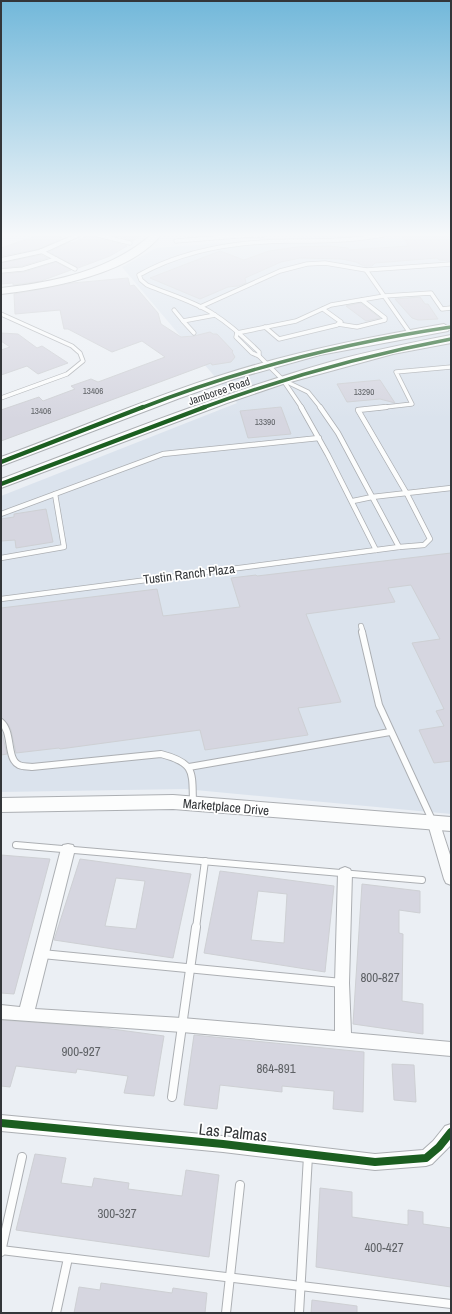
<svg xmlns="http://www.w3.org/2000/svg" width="452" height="1314" font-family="'Archivo Narrow',sans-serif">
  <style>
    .built { fill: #dbe3ed }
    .building { fill: #d6d6e0; stroke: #ced0d4; fill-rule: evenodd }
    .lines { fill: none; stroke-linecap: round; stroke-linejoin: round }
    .lane-far3-casing { stroke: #acafb3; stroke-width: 5 }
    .lane-far2-casing { stroke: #acafb3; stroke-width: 6 }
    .lane-far1-casing { stroke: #acafb3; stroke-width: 8 }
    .lane-casing { stroke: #acafb3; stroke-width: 10 }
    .street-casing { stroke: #acafb3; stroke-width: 2 }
    .secondary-casing { stroke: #acafb3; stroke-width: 2 }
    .primary-casing { stroke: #acafb3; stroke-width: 2 }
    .lane-far3 { stroke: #fcfdfd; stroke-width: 3.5 }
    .lane-far2 { stroke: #fcfdfd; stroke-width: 4.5 }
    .lane-far1 { stroke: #fcfdfd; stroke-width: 6 }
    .lane { stroke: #fcfdfd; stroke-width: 8 }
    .street { fill: #fcfdfd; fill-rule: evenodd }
    .secondary { fill: #fcfdfd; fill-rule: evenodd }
    .primary { fill: #fcfdfd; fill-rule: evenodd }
    .cycleway-far2-casing { stroke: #fff; stroke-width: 5 }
    .cycleway-far1-casing { stroke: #fff; stroke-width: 6 }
    .cycleway-casing { stroke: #fff; stroke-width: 10 }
    .cycleway-far2 { stroke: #1b5e20; stroke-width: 3.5 }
    .cycleway-far1 { stroke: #1b5e20; stroke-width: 4.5 }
    .cycleway { stroke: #1b5e20; stroke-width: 8 }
    .labels { text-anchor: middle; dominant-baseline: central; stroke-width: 3.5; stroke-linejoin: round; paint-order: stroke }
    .far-number-label { font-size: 9px; fill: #5f6266 }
    .far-street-label { font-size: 11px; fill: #333639; stroke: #fff }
    .street-label { font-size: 13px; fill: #333639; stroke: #fff }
    .near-number-label { font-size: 13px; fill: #5f6266 }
    .near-street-label { font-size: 16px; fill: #333639; stroke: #fff }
  </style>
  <rect width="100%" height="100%" fill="#ebeff4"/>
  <path class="built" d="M332 235H451V814L185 789 1 792V496L237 403 122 267 156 248Z"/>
  <g class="building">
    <path d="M39 235H55L62 238 39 249 1 256V248Z"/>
    <path d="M115 235H143L133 241Z"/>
    <path d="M401 235H451V261L439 260 437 258 375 263 372 266H364L356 262 342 259 300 258 281 262 245 278 246 283 238 286 228 287 200 299 150 278 220 251 244 260 269 251 297 247 329 246 348 248 349 250 409 246Z"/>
    <path d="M86 236H94L127 246 110 256 78 268 49 252 70 242 73 243Z"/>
    <path d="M41 255 48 258 22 266 1 268V263Z"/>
    <path d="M56 262 71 270 41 281 13 285V283L1 284V274L24 272Z"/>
    <path d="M128 278 130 286 134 285 158 313 161 324 181 337 194 336 210 332 213 334H217L233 351 232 352 235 357 231 362 212 365 211 363 1 441V410L39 397 43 401 75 389 71 386 91 379 98 382 165 357 142 341 112 352 68 329H64L60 310 15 314 14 294 72 283Z"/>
    <path d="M420 297 425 304H428L438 319 418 320 412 318 395 299Z"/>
    <path d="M360 303 362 304 380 318 366 321 346 306Z"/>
    <path d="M1 333 18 334 37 348 42 346 68 363 38 374 27 366 1 375V350L10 347 1 341Z"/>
    <path d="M380 380 395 403 380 399 347 402 337 384Z"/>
    <path d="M281 407 291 434 248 438 240 411Z"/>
    <path d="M46 509 53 542 16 548 15 540 1 541V519L14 517V514Z"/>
    <path d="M451 553V761L434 763 419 730 444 726 436 711 444 709 412 643 440 639 411 585 388 588 395 602 306 614 341 702 298 708 308 735 205 750 200 730 60 749 59 748 16 753 11 730 8 724 1 718V608L157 589 163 616 240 607 231 578 256 575 257 576Z"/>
    <path d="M1 729 7 754 1 755Z"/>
    <path d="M1 855 50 859 14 994 1 993Z"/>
    <path d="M80 859 191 874 173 958 54 940ZM116 878 145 881 136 929 105 926Z"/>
    <path d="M220 871 334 886 325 972 204 953ZM258 891 287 894 284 943 251 940Z"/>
    <path d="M362 884 420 891V913L399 910V933L403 934 402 1001 423 1004V1034L353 1024Z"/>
    <path d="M1 1020 97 1027 164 1036 154 1096 124 1093 128 1076 77 1069 76 1073 16 1066 10 1087 1 1086Z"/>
    <path d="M194 1035 364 1052 363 1112 333 1109 334 1091 282 1086V1092L220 1085 217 1109 184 1105Z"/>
    <path d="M392 1064 414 1065 416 1102 394 1100Z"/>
    <path d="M35 1154 66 1158 61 1183 92 1187 94 1178 129 1183 128 1189 182 1196 186 1170 219 1175 209 1257 16 1230Z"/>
    <path d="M320 1188 352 1192V1217L408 1225V1210L423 1212V1224L451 1228V1287L316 1267Z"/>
    <path d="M101 1283 172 1293 173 1288 207 1293 205 1313H74L79 1287 100 1290Z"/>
    <path d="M312 1300 357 1306V1313H311Z"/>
  </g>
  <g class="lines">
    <g class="lane-far3-casing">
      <g id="lane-far3">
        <path d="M98 235 130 243"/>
        <path d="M249 235H263"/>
        <path d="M176 241 250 235"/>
        <path d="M41 251 75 269"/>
        <path d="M366 270 410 333"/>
        <path d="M1 271 23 269 56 259"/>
        <path d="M200 307 280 271 307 264 325 263 366 270 451 264"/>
        <path d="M174 310 183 321 215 315"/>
        <path d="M1 314 72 346 80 353 83 361 67 374 1 398"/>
        <path d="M183 321 194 333"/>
        <path d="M338 324 357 327 385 320V318L362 300"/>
        <path d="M265 327 279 339 337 325 341 322 323 309"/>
        <path d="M237 333 296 321 331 305 384 296 431 293 442 309 451 308"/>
        <path d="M237 333 236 337 252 353 259 356 283 380 308 392 321 408"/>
        <path d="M259 356V352C246 339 228 323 212 313 193 301 168 294 147 285L141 280 139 275C185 249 237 242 289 241 320 241 352 241 383 235"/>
        <path d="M283 380 302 408"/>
        <path d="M377 408 412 404 396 372 451 367"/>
      </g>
    </g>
    <g class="lane-far2-casing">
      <g id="lane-far2">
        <path d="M301 407 328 455 376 550"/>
        <path d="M386 407 358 410 407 494 430 539 424 545 399 547"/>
        <path d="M353 501 372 497 451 488"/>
        <path d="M1 514 163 454 319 438"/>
        <path d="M1 558 64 547 55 494"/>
        <path d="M1 599 399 547 338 433 320 407"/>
        <path d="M361 626 363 633"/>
      </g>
    </g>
    <g class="lane-far1-casing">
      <g id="lane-far1">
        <path d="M362 632 379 705 433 822"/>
        <path d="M1 722C13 732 6 759 19 765 23 767 28 766 32 767L161 754C196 763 192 772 193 804"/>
        <path d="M189 767 390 732"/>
        <path d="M16 845 422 880"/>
        <path d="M196 928 205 861"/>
      </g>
    </g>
    <g class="lane-casing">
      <g id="lane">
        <path d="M42 954 342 983"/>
        <path d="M172 1097 196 927"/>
        <path d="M1 1250 451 1304"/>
        <path d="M1 1252 22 1157"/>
        <path d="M56 1313 68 1258"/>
        <path d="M226 1313 240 1185"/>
        <path d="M299 1313 308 1156"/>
      </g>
    </g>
    <g class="street-casing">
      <g id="street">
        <path d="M74 235H82L43 253 1 262V258L39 250Z"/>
        <path d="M434 819 439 820 440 824 451 858V885L446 883 444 879 428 824 429 820Z"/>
        <path d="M68 844 73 845 75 849 35 1009 182 1018 335 1031V983L338 873 340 869 345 867 350 869 352 873 349 983 351 1033 451 1042V1056L182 1032 1 1019V1005L20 1007 61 849 63 845Z"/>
        <path d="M1 1115 223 1136 375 1154 423 1150 433 1141 445 1126 451 1124V1145L432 1164 426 1166 375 1170 223 1152 1 1131Z"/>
      </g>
    </g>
    <g class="secondary-casing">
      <g id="secondary">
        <path d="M151 235H161C129 275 50 288 1 294V288C55 282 109 271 151 235Z"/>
        <path d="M173 795 451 817V831L173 809 1 812V798Z"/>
      </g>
    </g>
    <g class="primary-casing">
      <g id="primary">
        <path d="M444 324 450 328 448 331 320 355 234 379 180 398 1 466V457C76 430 149 397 225 374 297 351 370 337 444 324Z"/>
        <path d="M451 335V343L393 354 283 384 227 403 1 488V479C110 438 218 394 330 362 369 351 410 343 451 335Z"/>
      </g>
    </g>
    <use href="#lane-far3" class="lane-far3"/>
    <use href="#lane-far2" class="lane-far2"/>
    <use href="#lane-far1" class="lane-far1"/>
    <use href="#lane" class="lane"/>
    <use href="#street" class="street"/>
    <use href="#secondary" class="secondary"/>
    <use href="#primary" class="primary"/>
    <g class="cycleway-far2-casing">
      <g id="cycleway-far2">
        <path d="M141 408C241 369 344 343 451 327"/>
        <path d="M202 408C283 378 366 355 451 339"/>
      </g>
    </g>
    <g class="cycleway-far1-casing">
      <g id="cycleway-far1">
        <path d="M1 462 143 407"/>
        <path d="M1 484 205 407"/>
      </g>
    </g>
    <g class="cycleway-casing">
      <path id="cycleway" d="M1 1123 223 1144 375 1162 426 1158 439 1147 451 1132"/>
    </g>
    <use href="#cycleway-far2" class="cycleway-far2"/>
    <use href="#cycleway-far1" class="cycleway-far1"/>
    <use href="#cycleway" class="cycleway"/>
  </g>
  <linearGradient id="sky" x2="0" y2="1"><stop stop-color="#72b8da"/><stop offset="0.56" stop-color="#f6f8fa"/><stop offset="1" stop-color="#f6f8fa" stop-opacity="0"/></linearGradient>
  <rect width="452" height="419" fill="url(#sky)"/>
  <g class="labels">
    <g class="far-number-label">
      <text x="93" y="391">13406</text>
      <text x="364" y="392">13290</text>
      <text x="41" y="411">13406</text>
      <text x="265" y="422">13390</text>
    </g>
    <g class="far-street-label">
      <text transform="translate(219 391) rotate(-19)">Jamboree Road</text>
    </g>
    <g class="street-label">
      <text transform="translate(189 574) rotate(-7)">Tustin Ranch Plaza</text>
      <text transform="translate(226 807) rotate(5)">Marketplace Drive</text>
    </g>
    <g class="near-number-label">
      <text x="380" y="977">800-827</text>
      <text x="81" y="1051">900-927</text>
      <text x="276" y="1068">864-891</text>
      <text x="117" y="1213">300-327</text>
      <text x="384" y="1247">400-427</text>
    </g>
    <g class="near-street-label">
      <text transform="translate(233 1132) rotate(6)">Las Palmas</text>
    </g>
  </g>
  <rect width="452" height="1314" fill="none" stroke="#333639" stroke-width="4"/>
</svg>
